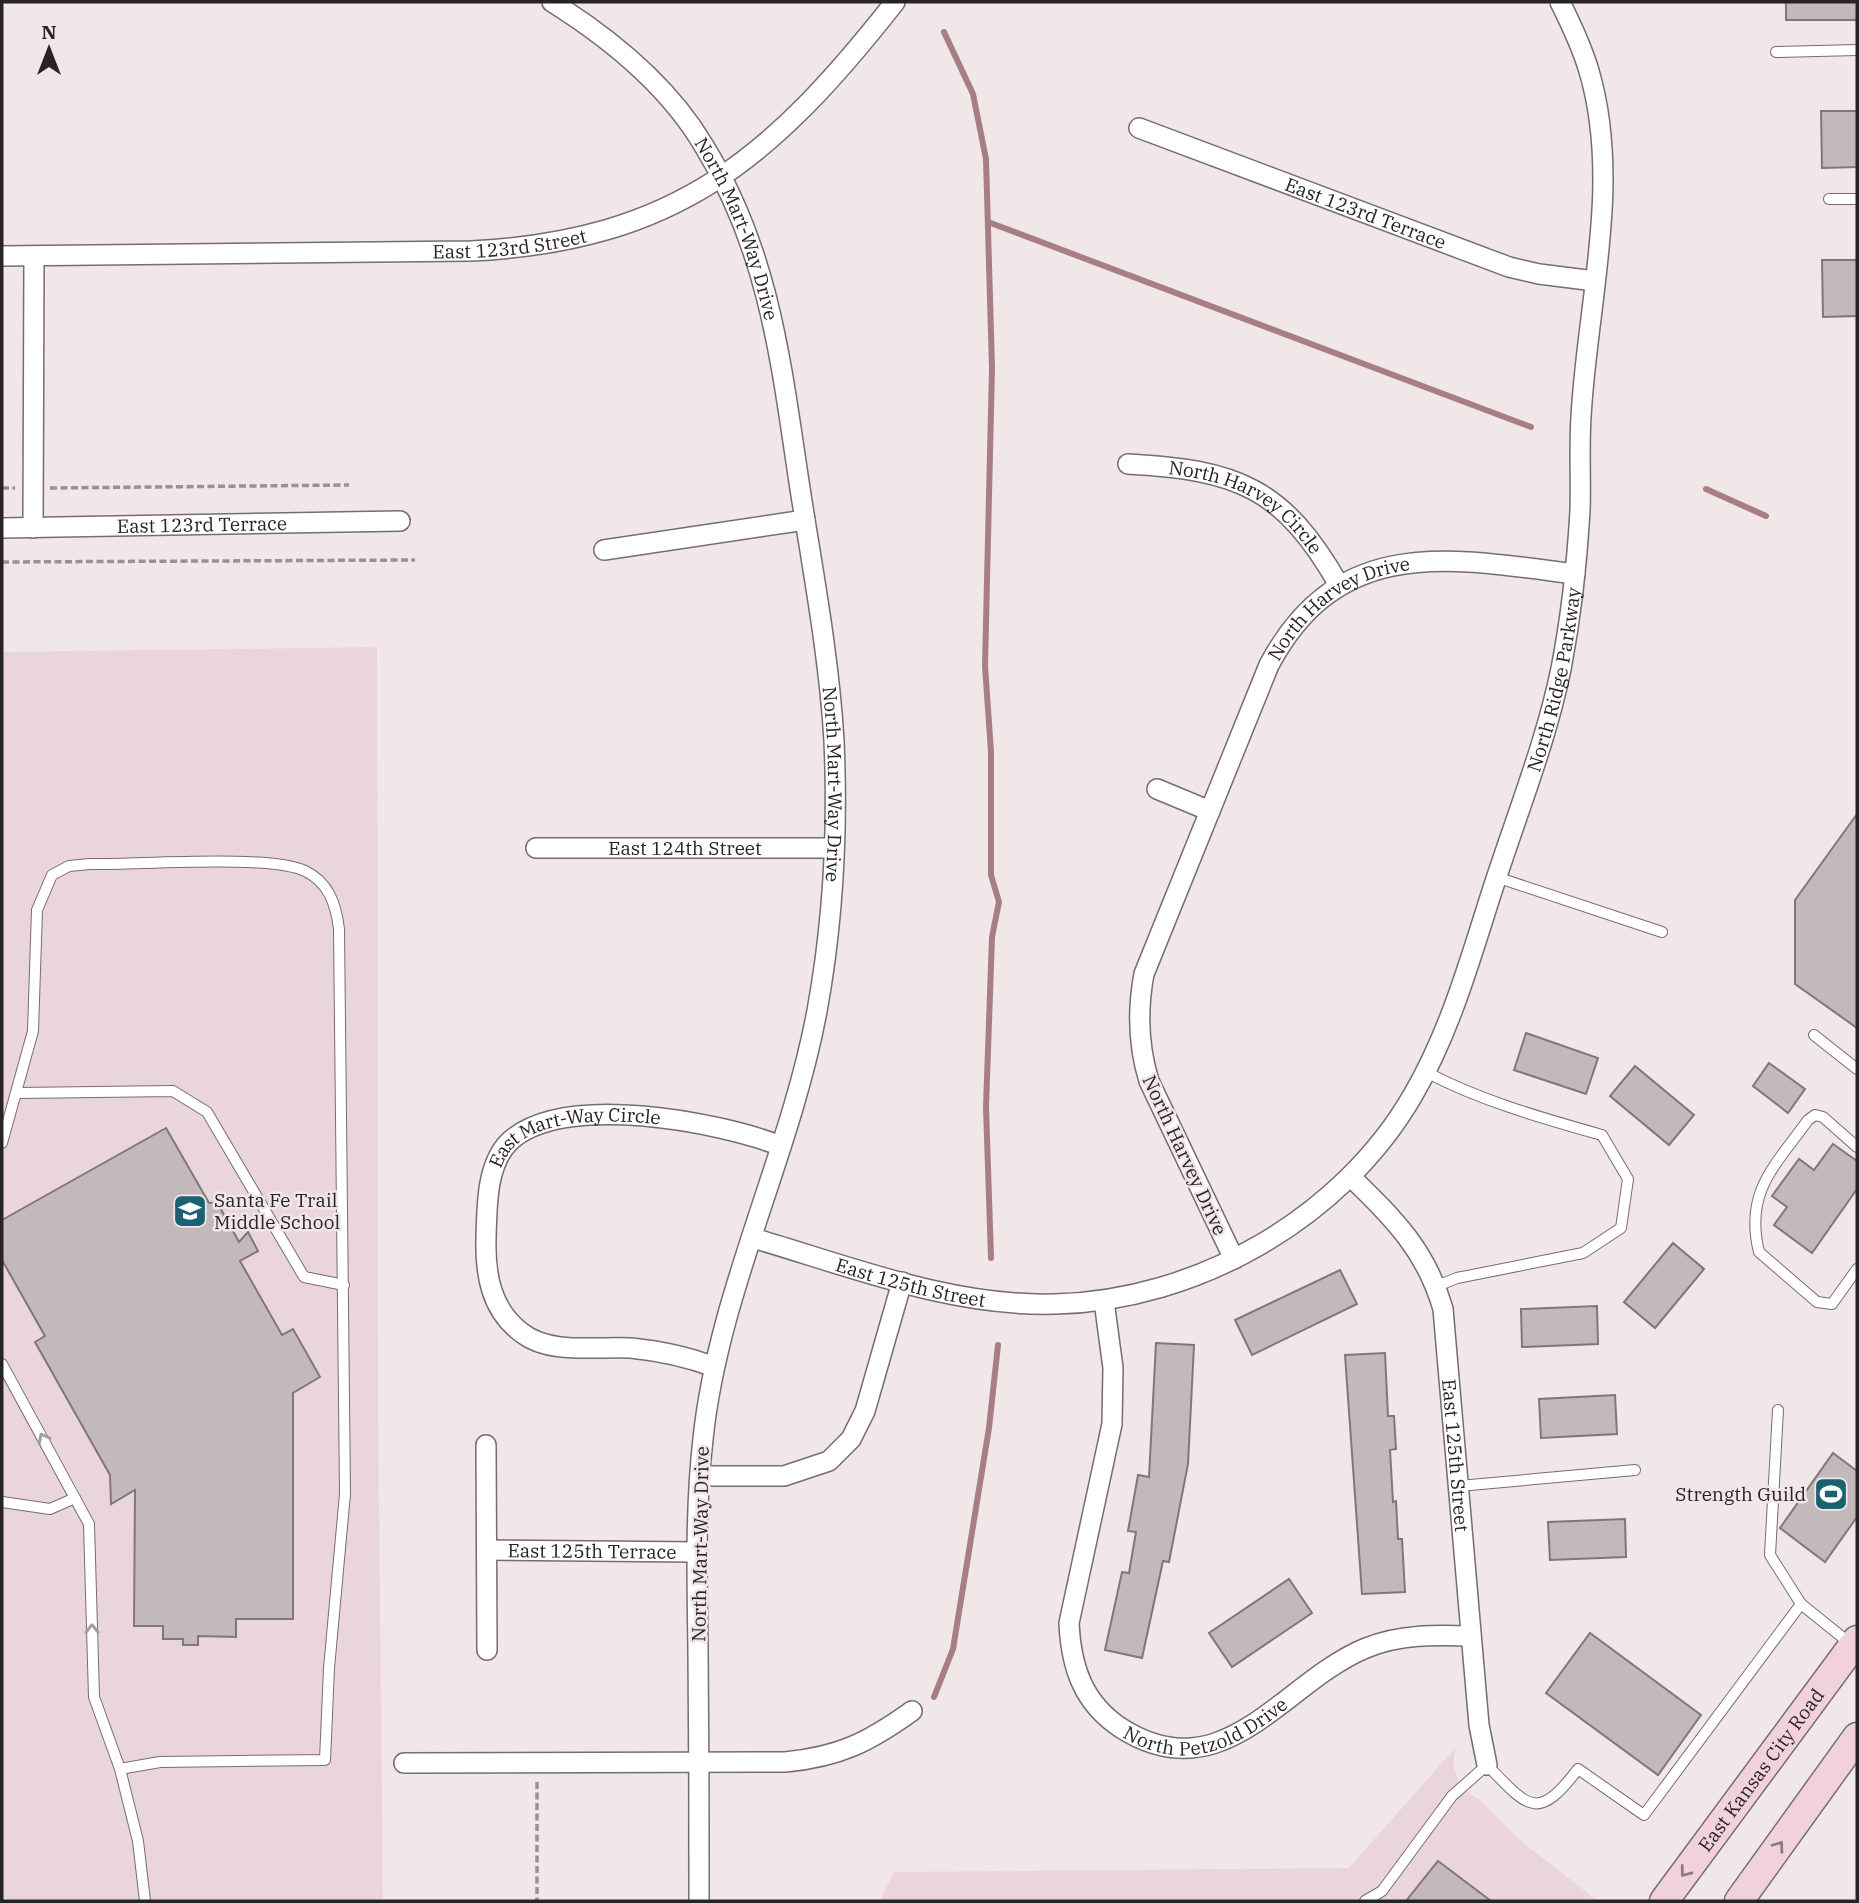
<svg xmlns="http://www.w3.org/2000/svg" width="1859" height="1903" font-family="'IBM Plex Serif',serif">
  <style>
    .built { fill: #ead6da }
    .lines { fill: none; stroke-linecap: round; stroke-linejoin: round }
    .stream { stroke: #a77e86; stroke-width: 6 }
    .building { fill: #c3b9bb; stroke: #817779; stroke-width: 2 }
    .lane-casing { stroke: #766d6f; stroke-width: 12 }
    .street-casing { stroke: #766d6f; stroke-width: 22 }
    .secondary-casing { stroke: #766d6f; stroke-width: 31 }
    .path { stroke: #999193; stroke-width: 3.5; stroke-dasharray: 7 3.5; stroke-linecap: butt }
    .lane { stroke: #fff; stroke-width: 10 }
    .street { stroke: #fff; stroke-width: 19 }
    .secondary { stroke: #f1d2da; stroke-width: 28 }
    .oneway { stroke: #9e9c9d }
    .oneway2 { stroke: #8c7b80 }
    .labels { text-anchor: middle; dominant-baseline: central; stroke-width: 5; stroke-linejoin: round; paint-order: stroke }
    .street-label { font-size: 19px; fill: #282425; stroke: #f1e6e8 }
    .poi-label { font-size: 19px; fill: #282425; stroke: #f1e6e8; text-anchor: start }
  </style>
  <rect width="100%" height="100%" fill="#f1e6e8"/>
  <g class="built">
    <path d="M377 647 378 1407 383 1901H2V652Z"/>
    <path d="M1456 1747 1453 1763 1460 1787 1480 1800 1522 1842 1598 1901H880L894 1872 1349 1868Z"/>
  </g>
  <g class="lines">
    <g class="stream">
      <path d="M944 32 973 94 986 159 992 368 985 666 991 752V875L999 902 992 937 986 1107 991 1258"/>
      <path d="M988 222 1531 427"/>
      <path d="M1706 489 1766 516"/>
      <path d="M934 1697 953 1649 989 1428 998 1345"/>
    </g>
  </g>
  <g class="building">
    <rect x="1786" y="2" width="71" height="18"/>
    <path d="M1821 111H1857V167L1822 168Z"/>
    <path d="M1822 260H1857V316L1823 317Z"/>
    <path d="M1857 814V1028L1795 984V900Z"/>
    <path d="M1526 1033 1598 1058 1586 1094 1514 1070Z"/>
    <path d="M1769 1063 1805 1089 1788 1113 1753 1086Z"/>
    <path d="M1635 1066 1694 1115 1669 1145 1610 1096Z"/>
    <path d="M166 1128 209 1203 217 1202 239 1242 248 1232 258 1251 240 1261 282 1335 293 1329 320 1377 293 1393V1619H236V1637L198 1636V1645H183V1639H163V1626H134L135 1490 111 1504 110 1475 35 1342 45 1336 2 1260V1220Z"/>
    <path d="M1833 1144 1857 1161V1189L1812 1253 1774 1225 1787 1207 1772 1196 1799 1159 1814 1170Z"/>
    <path d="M1673 1243 1704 1269 1655 1328 1624 1302Z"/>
    <path d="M1340 1270 1357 1304 1252 1355 1235 1320Z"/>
    <path d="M1597 1306 1598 1344 1522 1347 1521 1309Z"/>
    <path d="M1156 1343 1194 1345 1188 1464 1169 1562 1163 1561 1142 1658 1105 1650 1122 1572 1129 1573 1136 1532 1128 1531 1138 1475 1149 1477Z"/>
    <path d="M1385 1353 1388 1416H1394L1396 1449 1390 1450 1393 1502 1396 1501 1398 1539H1402L1405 1592 1362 1594 1345 1355Z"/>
    <path d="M1615 1395 1617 1434 1541 1438 1539 1399Z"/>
    <path d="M1833 1453 1857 1471V1517L1825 1562 1780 1528Z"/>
    <path d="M1625 1519 1626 1557 1550 1560 1548 1522Z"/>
    <path d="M1289 1579 1312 1613 1232 1667 1209 1633Z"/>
    <path d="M1590 1633 1701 1715 1658 1775 1546 1693Z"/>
    <path d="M1438 1861 1491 1901H1406Z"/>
  </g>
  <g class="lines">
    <g class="lane-casing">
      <g id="lane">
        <path d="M1776 52 1857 50"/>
        <path d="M1829 199H1857"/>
        <path d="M1496 877 1662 932"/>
        <path d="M1814 1035 1857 1069"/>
        <path d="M1426 1072C1481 1101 1542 1118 1602 1135L1628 1179 1621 1228 1583 1253 1457 1278 1437 1286"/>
        <path d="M18 1093 173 1091 207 1112 304 1277 344 1285"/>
        <path d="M2 1143 33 1031 37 910 52 875 69 866 90 864C138 865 268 854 305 871 329 882 336 905 339 929L345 1494 329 1668 325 1760 160 1762 120 1769"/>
        <path d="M1857 1147 1823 1117 1815 1115 1808 1120C1776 1165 1744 1191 1759 1252L1817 1302 1832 1304 1857 1269"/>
        <path d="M2 1364 89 1524 94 1697 120 1769 138 1841 145 1901"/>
        <path d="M1778 1410 1770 1555 1801 1604"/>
        <path d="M1459 1486 1635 1470"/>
        <path d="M2 1502 50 1509 75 1498"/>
        <path d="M1365 1901 1382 1891 1452 1796 1487 1765C1528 1807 1537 1823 1578 1769L1644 1815 1801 1604 1852 1645"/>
      </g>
    </g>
    <g class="street-casing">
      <g id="street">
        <path id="s1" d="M552 2C611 39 668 85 704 146 769 251 781 362 799 482 812 567 829 654 834 741 838 830 833 923 817 1011 790 1156 718 1293 703 1439 695 1509 697 1579 698 1650 699 1734 699 1817 699 1901"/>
        <path id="s2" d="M1139 128 1509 267 1539 274 1595 281"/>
        <path id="s3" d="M2 256 471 251C677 241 773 157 895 2"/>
        <path id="s4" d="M1128 464C1237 470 1283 487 1339 585"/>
        <path id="s5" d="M2 528 400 521"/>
        <path d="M33 528 34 256"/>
        <path d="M604 550 805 520"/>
        <path d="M1157 789 1210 811"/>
        <path id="s6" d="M536 848H834"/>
        <path id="s7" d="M1351 1177C1394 1219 1426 1250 1443 1309L1479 1725 1487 1765"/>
        <path id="s8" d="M753 1238C852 1267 952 1307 1055 1304 1197 1301 1342 1218 1413 1095 1451 1030 1471 956 1494 885 1517 814 1546 742 1561 669 1571 617 1577 563 1580 511 1581 479 1579 448 1581 417 1587 304 1622 183 1589 71 1582 47 1571 24 1560 2"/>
        <path id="s9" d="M1234 1259 1149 1081C1138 1045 1137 1011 1144 974L1269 665C1339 534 1450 558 1575 574"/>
        <path id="s10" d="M1104 1301 1113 1368 1112 1424 1069 1623C1071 1667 1083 1703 1121 1728 1224 1794 1283 1682 1366 1648 1400 1634 1435 1635 1471 1636"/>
        <path id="s11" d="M714 1367C686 1356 660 1351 631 1348 598 1346 550 1355 522 1333 491 1310 485 1275 486 1238 487 1208 486 1165 509 1142 562 1091 719 1122 781 1146"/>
        <path d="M486 1445 487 1650"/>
        <path d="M700 1476H784L829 1461 851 1439 865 1411 902 1282"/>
        <path id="s12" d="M487 1550 697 1552"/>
        <path d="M404 1763 785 1762C839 1757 869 1742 912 1711"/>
      </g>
    </g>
    <g class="secondary-casing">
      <g id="secondary">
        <path id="s13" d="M1664 1901 1857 1640"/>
        <path d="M1739 1901 1857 1737"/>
      </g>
    </g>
    <g class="path">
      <path d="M2 488H15"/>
      <path d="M50 488 349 485"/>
      <path d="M2 562 415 560"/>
      <path d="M537 1782V1901"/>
    </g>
    <use href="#lane" class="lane"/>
    <use href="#street" class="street"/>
    <use href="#secondary" class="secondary"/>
  </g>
  <defs><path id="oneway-chevron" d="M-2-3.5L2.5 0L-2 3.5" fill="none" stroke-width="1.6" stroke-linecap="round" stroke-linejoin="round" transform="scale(1.75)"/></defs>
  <g class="oneway">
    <use href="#oneway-chevron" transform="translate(43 1438) rotate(-118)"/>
    <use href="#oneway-chevron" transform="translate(92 1629) rotate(-91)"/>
  </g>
  <g class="oneway2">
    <use href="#oneway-chevron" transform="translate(1779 1846) rotate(-54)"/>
    <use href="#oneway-chevron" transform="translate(1685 1872) rotate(127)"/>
  </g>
  <defs>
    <g id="school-square" transform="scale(1.75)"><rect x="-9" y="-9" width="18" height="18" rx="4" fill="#1a6271" stroke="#f1e6e8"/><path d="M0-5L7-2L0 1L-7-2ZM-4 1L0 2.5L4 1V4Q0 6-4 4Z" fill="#fff"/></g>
    <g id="stadium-square" transform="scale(1.75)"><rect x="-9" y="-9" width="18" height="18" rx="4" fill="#1a6271" stroke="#f1e6e8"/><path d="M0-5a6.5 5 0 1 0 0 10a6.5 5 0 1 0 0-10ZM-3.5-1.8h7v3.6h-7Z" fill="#fff"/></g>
  </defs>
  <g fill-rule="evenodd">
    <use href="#school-square" x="190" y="1211"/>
    <use href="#stadium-square" x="1831" y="1494"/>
  </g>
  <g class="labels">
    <g class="street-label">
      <text stroke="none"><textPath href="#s2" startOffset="242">East 123rd Terrace</textPath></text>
      <text stroke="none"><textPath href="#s1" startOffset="301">North Mart-Way Drive</textPath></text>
      <text stroke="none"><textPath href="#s3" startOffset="508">East 123rd Street</textPath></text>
      <text stroke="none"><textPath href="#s4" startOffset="130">North Harvey Circle</textPath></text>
      <text stroke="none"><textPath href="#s5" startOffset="200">East 123rd Terrace</textPath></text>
      <text stroke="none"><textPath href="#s9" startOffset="733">North Harvey Drive</textPath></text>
      <text stroke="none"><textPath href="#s8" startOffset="1183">North Ridge Parkway</textPath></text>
      <text stroke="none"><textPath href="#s1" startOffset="868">North Mart-Way Drive</textPath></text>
      <text stroke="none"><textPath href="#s6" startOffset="149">East 124th Street</textPath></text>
      <text stroke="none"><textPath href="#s11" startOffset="469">East Mart-Way Circle</textPath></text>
      <text transform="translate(1185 1155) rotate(65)">North Harvey Drive</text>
      <text stroke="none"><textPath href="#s8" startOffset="164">East 125th Street</textPath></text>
      <text stroke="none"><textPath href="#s7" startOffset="310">East 125th Street</textPath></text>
      <text transform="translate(700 1544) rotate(-89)">North Mart-Way Drive</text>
      <text stroke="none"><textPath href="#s12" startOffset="105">East 125th Terrace</textPath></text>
      <text stroke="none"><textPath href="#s10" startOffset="542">North Petzold Drive</textPath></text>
      <text stroke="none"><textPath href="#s13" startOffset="163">East Kansas City Road</textPath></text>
    </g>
    <g class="poi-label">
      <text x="214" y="1200">Santa Fe Trail<tspan x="214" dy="22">Middle School</tspan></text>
      <text x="1806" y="1494" text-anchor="end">Strength Guild</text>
    </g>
  </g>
  <rect width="1859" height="1903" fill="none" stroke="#282425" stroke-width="7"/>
  <g transform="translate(49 49)" stroke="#f1e6e8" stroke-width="5" paint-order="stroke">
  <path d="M0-5L12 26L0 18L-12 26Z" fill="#282425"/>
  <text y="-10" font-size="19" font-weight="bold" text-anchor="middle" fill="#282425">N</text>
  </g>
</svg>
